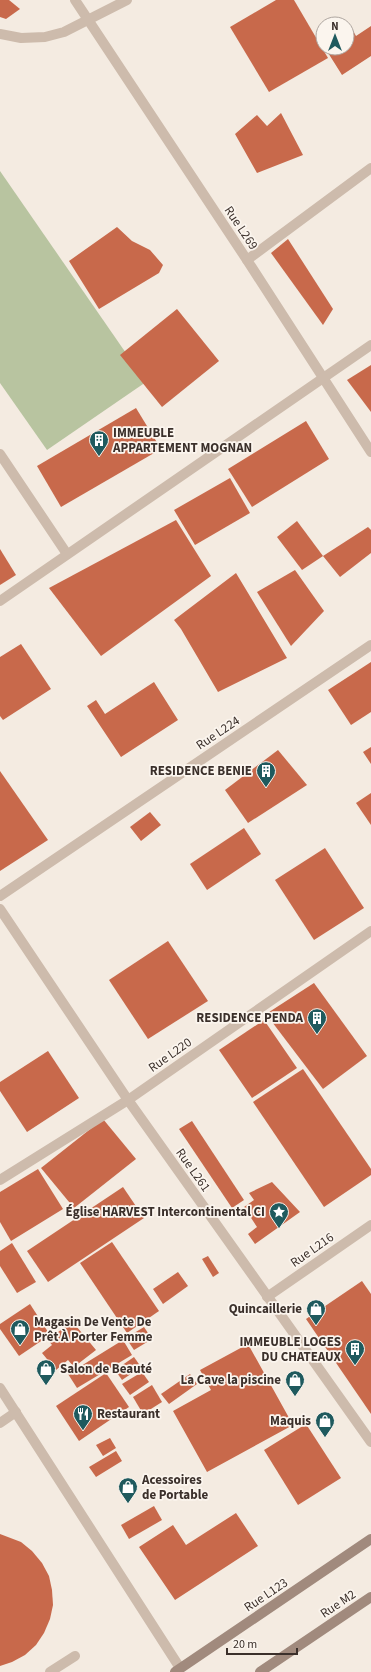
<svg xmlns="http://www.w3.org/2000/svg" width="371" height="1672" font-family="'Source Sans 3',sans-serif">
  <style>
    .green { fill: #b8c4a0 }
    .building { fill: #c8694b }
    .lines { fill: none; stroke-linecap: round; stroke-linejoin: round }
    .lane { stroke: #cdbbac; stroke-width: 10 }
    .street { stroke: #cdbbac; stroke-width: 10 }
    .secondary { stroke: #a18a7d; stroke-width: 10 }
    .labels { text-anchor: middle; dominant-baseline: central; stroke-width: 3.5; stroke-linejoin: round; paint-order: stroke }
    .street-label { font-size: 13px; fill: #3b302b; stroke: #fbf5ee }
    .poi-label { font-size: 13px; font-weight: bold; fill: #3b302b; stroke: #fbf5ee; text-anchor: end }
  </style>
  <rect width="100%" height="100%" fill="#f4ebe1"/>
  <path class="green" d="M0 171 146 382 47 450 0 383Z"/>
  <g class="building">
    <path d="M0 0H9L20 9 6 19 0 17Z"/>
    <path d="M276 0H294L328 58 269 92 230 27Z"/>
    <path d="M371 26V56L342 75 325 48H347V32L352 29 356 36Z"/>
    <path d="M281 113 303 155 257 173 235 134 257 115 267 126Z"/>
    <path d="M117 227 132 241 150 250 163 265 159 273 99 309 69 261Z"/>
    <path d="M288 239 333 309 323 325 271 253Z"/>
    <path d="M177 309 219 361 162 407 120 355Z"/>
    <path d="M371 365V412L347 380Z"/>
    <path d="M136 408 161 449 61 507 37 466Z"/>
    <path d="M306 421 329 459 252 507 228 469Z"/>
    <path d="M230 478 250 513 195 545 174 510Z"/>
    <path d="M176 520 211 576 101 656 49 588Z"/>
    <path d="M297 521 323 556 302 570 277 537Z"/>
    <path d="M368 527 371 530V553L340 577 323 556Z"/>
    <path d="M0 549 16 575 0 585Z"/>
    <path d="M295 570 324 611 291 646 257 592Z"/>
    <path d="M236 573 287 658 218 692 181 629 174 620Z"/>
    <path d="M21 644 51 689 3 720 0 716V657Z"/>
    <path d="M371 662V712L351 725 328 690Z"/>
    <path d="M154 682 178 720 121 757 87 706 96 700 105 714Z"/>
    <path d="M371 747V764L363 752Z"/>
    <path d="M278 750 307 785 248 823 225 790Z"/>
    <path d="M0 771 48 840 0 871Z"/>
    <path d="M371 793V825L356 803Z"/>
    <path d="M150 812 161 825 141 841 130 827Z"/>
    <path d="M244 828 261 854 207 890 190 864Z"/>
    <path d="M325 848 364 908 314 940 275 880Z"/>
    <path d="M168 941 208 1001 148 1039 109 980Z"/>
    <path d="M314 983 367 1056 323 1089 266 1014Z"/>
    <path d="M264 1020 297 1068 252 1098 219 1050Z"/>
    <path d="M48 1051 79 1098 27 1132 0 1091V1082Z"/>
    <path d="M303 1069 371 1169V1175L324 1207 253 1102Z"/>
    <path d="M103 1119 136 1159 74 1208 41 1168Z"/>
    <path d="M192 1121 244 1200 232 1208 179 1129Z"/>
    <path d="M38 1169 63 1209 11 1241 0 1222V1192Z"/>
    <path d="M272 1182 300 1212 255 1244 248 1234 257 1227 244 1207 254 1200 249 1193Z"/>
    <path d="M123 1187 144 1218 48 1282 27 1251Z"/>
    <path d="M112 1242 159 1311 127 1333 80 1263Z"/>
    <path d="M12 1243 36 1282 17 1293 0 1266V1251Z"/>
    <path d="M208 1256 219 1273 213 1277 202 1259Z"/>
    <path d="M178 1272 188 1286 163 1304 153 1289Z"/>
    <path d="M362 1281 371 1294V1414L306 1319Z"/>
    <path d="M30 1304 50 1335 19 1356 0 1329V1324Z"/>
    <path d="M72 1321 96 1350 74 1367 68 1360 56 1370 42 1353 52 1345 48 1340Z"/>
    <path d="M144 1327 152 1339 134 1350 126 1338Z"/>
    <path d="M123 1340 132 1355 77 1388 68 1374Z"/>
    <path d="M248 1344 293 1425 207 1472 173 1411 211 1390 200 1370Z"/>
    <path d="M134 1357 141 1367 122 1380 115 1370Z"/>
    <path d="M142 1372 149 1382 130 1395 122 1384Z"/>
    <path d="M106 1373 129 1407 79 1441 56 1406Z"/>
    <path d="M190 1374 197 1384 169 1404 161 1394Z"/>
    <path d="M152 1385 162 1402 143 1414 133 1397Z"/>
    <path d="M306 1424 341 1478 298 1505 264 1450Z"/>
    <path d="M110 1438 116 1448 103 1456 96 1445Z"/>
    <path d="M116 1451 122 1461 96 1477 89 1467Z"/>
    <path d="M154 1506 162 1520 129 1539 121 1525Z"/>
    <path d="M236 1513 258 1546 175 1600 139 1547 173 1525 186 1545Z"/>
    <path d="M0 1534 21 1542 32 1551 42 1563 49 1576 52 1590 53 1605 50 1619 44 1633 36 1645 25 1655 12 1662 0 1666Z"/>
  </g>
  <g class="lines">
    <path class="lane" d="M50 1672 75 1656"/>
    <g class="street">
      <path d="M75 0 247 260 371 452"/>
      <path d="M0 34 21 38 45 37 64 32 127 0"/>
      <path d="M247 260 371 168"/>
      <path d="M0 454 67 554"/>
      <path d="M0 601 371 345"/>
      <path d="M0 896 371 645"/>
      <path d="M0 909 128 1100 371 1442"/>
      <path d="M0 1180 128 1100 371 931"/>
      <path d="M267 1297 371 1225"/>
      <path d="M0 1388 180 1668"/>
      <path d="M0 1423 16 1412"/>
    </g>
    <g class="secondary">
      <path d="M175 1672 371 1539"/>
      <path d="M260 1672 371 1597"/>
    </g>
  </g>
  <defs>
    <g id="building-pin" transform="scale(1)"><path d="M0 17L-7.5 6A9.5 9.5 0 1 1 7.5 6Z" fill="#1f5a5e" stroke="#fbf5ee"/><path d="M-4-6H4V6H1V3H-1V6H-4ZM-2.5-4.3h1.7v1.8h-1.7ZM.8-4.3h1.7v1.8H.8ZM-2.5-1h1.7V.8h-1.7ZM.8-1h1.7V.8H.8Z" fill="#fff"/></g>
    <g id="sight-pin" transform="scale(1)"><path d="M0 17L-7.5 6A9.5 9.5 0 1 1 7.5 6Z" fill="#1f5a5e" stroke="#fbf5ee"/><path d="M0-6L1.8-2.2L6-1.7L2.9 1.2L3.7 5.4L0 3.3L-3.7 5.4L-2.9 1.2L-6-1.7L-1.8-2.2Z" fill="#fff"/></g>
    <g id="shop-pin" transform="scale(1)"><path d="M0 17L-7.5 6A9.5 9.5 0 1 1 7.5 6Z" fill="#1f5a5e" stroke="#fbf5ee"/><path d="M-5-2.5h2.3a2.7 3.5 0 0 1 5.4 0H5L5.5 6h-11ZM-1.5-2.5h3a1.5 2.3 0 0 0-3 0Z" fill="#fff"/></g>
    <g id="restaurant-pin" transform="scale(1)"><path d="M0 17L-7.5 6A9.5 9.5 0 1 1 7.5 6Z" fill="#1f5a5e" stroke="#fbf5ee"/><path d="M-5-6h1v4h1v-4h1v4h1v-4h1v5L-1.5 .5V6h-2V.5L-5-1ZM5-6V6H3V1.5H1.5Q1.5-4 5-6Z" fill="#fff"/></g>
  </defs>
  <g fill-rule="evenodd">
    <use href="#building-pin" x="99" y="440"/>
    <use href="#building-pin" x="266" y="771"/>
    <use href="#building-pin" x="317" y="1018"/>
    <use href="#sight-pin" x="279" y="1212"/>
    <use href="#shop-pin" x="316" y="1309"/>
    <use href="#shop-pin" x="20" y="1329"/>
    <use href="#building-pin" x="355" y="1349"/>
    <use href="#shop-pin" x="46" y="1369"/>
    <use href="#shop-pin" x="295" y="1380"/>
    <use href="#restaurant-pin" x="83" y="1414"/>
    <use href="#shop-pin" x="325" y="1421"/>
    <use href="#shop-pin" x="128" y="1487"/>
  </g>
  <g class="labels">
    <g class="street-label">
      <text transform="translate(241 228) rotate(56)">Rue L269</text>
      <text transform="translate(218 733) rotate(-34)">Rue L224</text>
      <text transform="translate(170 1055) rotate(-35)">Rue L220</text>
      <text transform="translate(193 1170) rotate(55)">Rue L261</text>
      <text transform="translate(312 1250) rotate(-35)">Rue L216</text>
      <text transform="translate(266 1595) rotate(-34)">Rue L123</text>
      <text transform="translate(338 1604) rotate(-34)">Rue M2</text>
    </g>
    <g class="poi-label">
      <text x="113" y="433" text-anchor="start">IMMEUBLE<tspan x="113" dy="15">APPARTEMENT MOGNAN</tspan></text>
      <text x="252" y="771">RESIDENCE BENIE</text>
      <text x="303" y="1018">RESIDENCE PENDA</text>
      <text x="265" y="1212">Église HARVEST Intercontinental CI</text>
      <text x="302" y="1309">Quincaillerie</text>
      <text x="34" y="1322" text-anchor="start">Magasin De Vente De<tspan x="34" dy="15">Prêt À Porter Femme</tspan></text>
      <text x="341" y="1342">IMMEUBLE LOGES<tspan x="341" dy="15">DU CHATEAUX</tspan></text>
      <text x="60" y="1369" text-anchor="start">Salon de Beauté</text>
      <text x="281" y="1380">La Cave la piscine</text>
      <text x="97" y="1414" text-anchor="start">Restaurant</text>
      <text x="311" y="1421">Maquis</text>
      <text x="142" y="1480" text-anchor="start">Acessoires<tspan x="142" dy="15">de Portable</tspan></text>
    </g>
  </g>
  <g transform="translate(335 36)"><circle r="19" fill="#fbf5ee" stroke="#aea6a0"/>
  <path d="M0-3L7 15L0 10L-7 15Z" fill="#1f5a5e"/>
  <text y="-6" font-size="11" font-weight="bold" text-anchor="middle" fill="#3b302b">N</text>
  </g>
  <path d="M227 1648v6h70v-6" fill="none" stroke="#3b302b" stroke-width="2"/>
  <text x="233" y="1648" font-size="12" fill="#3b302b" stroke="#fbf5ee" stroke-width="3" paint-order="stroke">20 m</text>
</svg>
